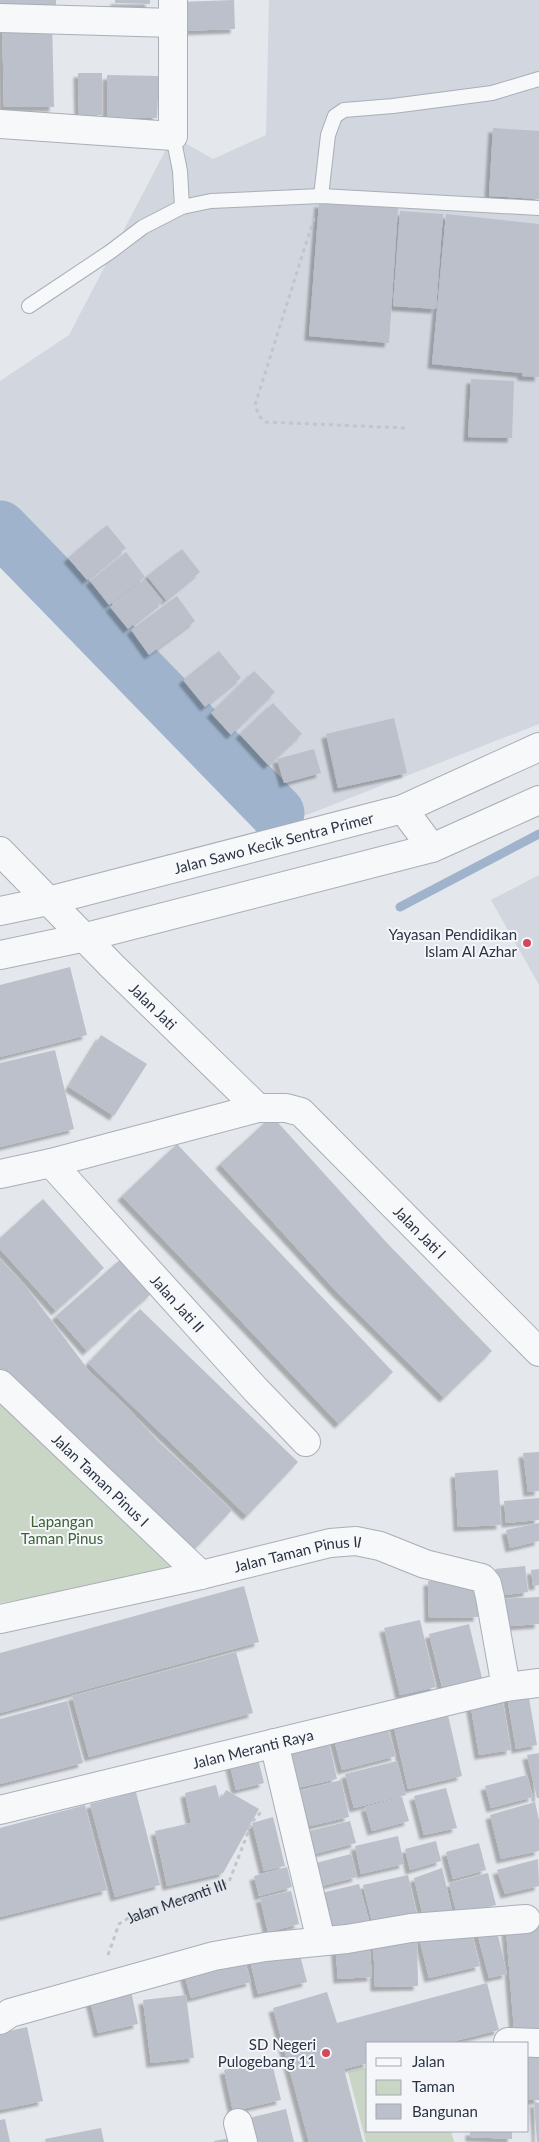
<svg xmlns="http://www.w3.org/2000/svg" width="539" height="2142" font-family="Lato,sans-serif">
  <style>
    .built { fill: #d2d6de }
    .green { fill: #c9d6c5 }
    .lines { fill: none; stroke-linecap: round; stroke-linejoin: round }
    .stream { stroke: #9fb4cc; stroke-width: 9 }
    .river { stroke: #9fb4cc; stroke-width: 55 }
    .building { fill: #bbc0ca; filter: url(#shadow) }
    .service-casing { stroke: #a9aeb7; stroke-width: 16 }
    .minor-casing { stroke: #a9aeb7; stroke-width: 30 }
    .path { stroke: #c2c5cb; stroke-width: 3; stroke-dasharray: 4 4; stroke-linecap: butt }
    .service { stroke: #f7f8fa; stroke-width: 14 }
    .minor { stroke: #f7f8fa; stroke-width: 28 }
    .poi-dot { fill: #d1495b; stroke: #f4f6f9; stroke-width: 2 }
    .labels { text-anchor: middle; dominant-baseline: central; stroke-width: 4; stroke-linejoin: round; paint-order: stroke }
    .street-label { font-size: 15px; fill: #2b3445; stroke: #f4f6f9 }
    .poi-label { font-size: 15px; fill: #2b3445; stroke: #f4f6f9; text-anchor: end }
    .park-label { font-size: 15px; fill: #3f6138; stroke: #f4f6f9 }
  </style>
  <defs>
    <filter id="shadow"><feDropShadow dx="-4.5" dy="4.5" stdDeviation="1" flood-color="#0004"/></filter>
  </defs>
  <rect width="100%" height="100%" fill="#e4e7ec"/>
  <g class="built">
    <path d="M269 0H539V724L304 816 0 500V381L69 335 173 136 213 159 266 135Z"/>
    <path d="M539 875V985L491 900Z"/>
  </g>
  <g class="green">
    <path d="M0 1391 198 1570 0 1603Z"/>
    <path d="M368 2067V2131H451L454 2142H366L348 2072Z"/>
  </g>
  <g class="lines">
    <path class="stream" d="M400 907 539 834"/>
    <path class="river" d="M0 528 277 813"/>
  </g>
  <g class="building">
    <path d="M0 0H56V7L0 8Z"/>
    <path d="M115 0H150V4L115 3Z"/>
    <path d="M234 0 235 29 181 31 179 2Z"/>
    <path d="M52 20 54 107H4L2 21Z"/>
    <path d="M78 73H102V115L79 116Z"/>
    <path d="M107 75 159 76 157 118 107 117Z"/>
    <path d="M493 128 539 131V199L489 196Z"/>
    <path d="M319 203 398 208 389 343 309 336Z"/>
    <path d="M400 211 443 214 436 309 393 306Z"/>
    <path d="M446 214 539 224V377L522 376V373L432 364Z"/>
    <path d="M471 379 514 381 512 438 468 437Z"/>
    <path d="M107 525 126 548 87 580 68 558Z"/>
    <path d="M182 549 200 572 166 600 147 576Z"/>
    <path d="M126 552 145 577 109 605 90 581Z"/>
    <path d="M145 579 163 601 128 629 110 607Z"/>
    <path d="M177 596 195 621 149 655 131 630Z"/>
    <path d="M219 651 241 678 205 707 183 680Z"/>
    <path d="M254 671 275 692 231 735 211 713Z"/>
    <path d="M273 703 302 734 268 765 240 734Z"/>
    <path d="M394 718 407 773 338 788 326 734Z"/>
    <path d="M314 749 321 773 284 783 277 759Z"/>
    <path d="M70 967 87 1035 0 1057V985Z"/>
    <path d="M101 1035 147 1064 114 1116 69 1087Z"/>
    <path d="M55 1050 74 1129 0 1147V1063Z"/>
    <path d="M272 1116 387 1243 492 1351 444 1398 337 1292 220 1164Z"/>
    <path d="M177 1144 393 1372 339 1424 122 1196Z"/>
    <path d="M43 1199 104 1268 56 1311 0 1249V1238Z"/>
    <path d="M122 1258 152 1293 87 1351 56 1316Z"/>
    <path d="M0 1259 24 1284 90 1372 127 1407 157 1440 232 1510 192 1552 0 1372Z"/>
    <path d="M140 1309 298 1462 247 1516 88 1363Z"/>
    <path d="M539 1452V1491L528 1492 523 1453Z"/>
    <path d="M498 1470 501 1525 458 1527 455 1473Z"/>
    <path d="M539 1498V1520L506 1523 504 1501Z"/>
    <path d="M539 1523V1541L510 1548 506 1530Z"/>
    <path d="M525 1566 528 1592 498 1596 495 1569Z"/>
    <path d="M539 1569V1585L533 1586 531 1570Z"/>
    <path d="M478 1580V1617L429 1618 428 1581Z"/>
    <path d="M244 1586 259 1642 0 1713V1653Z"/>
    <path d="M539 1597V1624L497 1627 495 1599Z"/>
    <path d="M420 1620 436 1687 400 1695 384 1628Z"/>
    <path d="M469 1624 482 1678 442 1687 429 1634Z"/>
    <path d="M236 1652 253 1713 89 1757 72 1696Z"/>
    <path d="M527 1686 537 1745 516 1749 506 1690Z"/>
    <path d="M502 1696 511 1750 479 1755 470 1702Z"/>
    <path d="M67 1701 83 1763 0 1784V1719Z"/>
    <path d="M447 1711 462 1776 408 1789 393 1723Z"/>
    <path d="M385 1719 396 1756 342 1770 332 1732Z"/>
    <path d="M327 1734 337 1779 297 1788 286 1744Z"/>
    <path d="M256 1751 264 1783 236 1790 228 1757Z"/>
    <path d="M539 1753V1798H537L527 1755Z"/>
    <path d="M397 1761 406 1795 354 1808 345 1774Z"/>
    <path d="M527 1775 533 1797 491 1808 485 1786Z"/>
    <path d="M341 1780 349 1817 310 1826 300 1791Z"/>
    <path d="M216 1785 220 1801 226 1790 259 1809 223 1873 167 1886 155 1831 191 1823 185 1793Z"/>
    <path d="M446 1788 457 1828 424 1835 414 1796Z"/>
    <path d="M136 1792 160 1885 115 1897 90 1804Z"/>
    <path d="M402 1797 409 1821 372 1831 365 1807Z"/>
    <path d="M535 1802 539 1820V1851L501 1859 490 1815Z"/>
    <path d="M85 1805 107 1890 0 1917V1828Z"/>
    <path d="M273 1817 285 1866 264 1871 252 1823Z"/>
    <path d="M350 1821 356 1843 311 1855 305 1832Z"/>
    <path d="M398 1836 404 1864 361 1874 355 1846Z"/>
    <path d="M436 1841 441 1861 410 1870 405 1849Z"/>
    <path d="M479 1843 486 1870 453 1879 446 1852Z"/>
    <path d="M351 1854 357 1877 314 1888 308 1865Z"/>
    <path d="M538 1859 539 1886 505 1894 497 1870Z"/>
    <path d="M287 1867 292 1887 259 1896 254 1876Z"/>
    <path d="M442 1868 453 1914 424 1921 414 1878Z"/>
    <path d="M488 1873 496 1905 457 1915 449 1883Z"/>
    <path d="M408 1875 417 1915 373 1926 363 1885Z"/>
    <path d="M359 1884 369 1920 322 1932 313 1895Z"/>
    <path d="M291 1891 299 1924 268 1932 260 1898Z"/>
    <path d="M495 1923 507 1974 489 1978 476 1929Z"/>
    <path d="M470 1926 480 1966 429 1978 419 1937Z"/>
    <path d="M539 1927V2028L514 2030 506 1929Z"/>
    <path d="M417 1935 418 1986 375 1987 373 1936Z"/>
    <path d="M369 1938 372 1977 338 1979 335 1943Z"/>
    <path d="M297 1944 307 1982 258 1994 249 1956Z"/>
    <path d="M243 1954 251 1982 191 1998 183 1970Z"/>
    <path d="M487 1983 499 2030 447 2043H368V2063L344 2069 363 2142H309L273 2008 327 1992 337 2023Z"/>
    <path d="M131 1991 138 2024 98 2033 90 2000Z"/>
    <path d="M186 1995 194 2058 151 2063 143 2000Z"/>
    <path d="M27 2027 43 2101 0 2110V2033Z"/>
    <rect x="528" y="2053" width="11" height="47"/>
    <path d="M271 2059 281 2100 233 2111 224 2070Z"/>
    <path d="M534 2102 539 2103V2142H537Z"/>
    <path d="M286 2109 294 2142H247L241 2120Z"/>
    <path d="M5 2119 10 2142H0V2120Z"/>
    <path d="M101 2128 104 2142H46L45 2139Z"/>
    <path d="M470 2131H512V2139L470 2137Z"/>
    <path d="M230 2138 231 2142H214V2141Z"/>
  </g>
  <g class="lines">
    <g class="service-casing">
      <g id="service">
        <path d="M173 136 180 171 182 207"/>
        <path d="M321 196 328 135 335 116 344 110 393 106 492 93 539 79"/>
        <path d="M29 306 110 252 143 227 182 207 211 201 321 196 539 208"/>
      </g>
    </g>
    <g class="minor-casing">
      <g id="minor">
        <path d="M0 18 173 23"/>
        <path d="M0 124 173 136V0"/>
        <path d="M403 809 432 848"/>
        <path id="s2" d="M0 851 112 966 258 1108"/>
        <path id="s3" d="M0 911 48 901 403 809 539 747"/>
        <path d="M0 955 86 937 432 848 539 800"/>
        <path id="s4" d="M51 1163 256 1390 306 1442"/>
        <path id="s5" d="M0 1174 51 1163 258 1108H286L301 1112 539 1352"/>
        <path id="s6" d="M0 1384 201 1575"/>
        <path id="s7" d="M0 1619 201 1575 330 1543 356 1541 380 1546 425 1564 482 1578 487 1584 490 1597 506 1687"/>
        <path d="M274 1743 321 1941"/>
        <path id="s8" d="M0 1810 506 1687 539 1683"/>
        <path d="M0 2020 10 2013 214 1956 265 1947 347 1939 411 1928 526 1919"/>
        <path d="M508 2042 539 2043"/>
        <path d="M238 2123 243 2142"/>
      </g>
    </g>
    <g class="path">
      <path d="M314 218 255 405 259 416 266 422 406 428"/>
      <path id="s1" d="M108 1955 119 1924 130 1917 229 1882 252 1822 261 1812"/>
    </g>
    <use href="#service" class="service"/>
    <use href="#minor" class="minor"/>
  </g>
  <g class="poi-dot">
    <circle cx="527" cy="943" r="5"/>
    <circle cx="326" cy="2053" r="5"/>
  </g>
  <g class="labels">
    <g class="street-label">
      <text stroke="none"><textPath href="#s3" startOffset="282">Jalan Sawo Kecik Sentra Primer</textPath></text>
      <text stroke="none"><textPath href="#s2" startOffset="218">Jalan Jati</textPath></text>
      <text stroke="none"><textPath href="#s5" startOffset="479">Jalan Jati I</textPath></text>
      <text stroke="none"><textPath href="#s4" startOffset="189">Jalan Jati II</textPath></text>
      <text stroke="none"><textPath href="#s6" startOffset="139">Jalan Taman Pinus I</textPath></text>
      <text stroke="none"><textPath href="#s7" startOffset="305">Jalan Taman Pinus II</textPath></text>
      <text stroke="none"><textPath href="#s8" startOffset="260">Jalan Meranti Raya</textPath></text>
      <text stroke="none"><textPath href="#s1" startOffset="95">Jalan Meranti III</textPath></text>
    </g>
    <g class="poi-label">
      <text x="517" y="934">Yayasan Pendidikan<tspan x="517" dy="17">Islam Al Azhar</tspan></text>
      <text x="316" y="2044">SD Negeri<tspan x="316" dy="17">Pulogebang 11</tspan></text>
    </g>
    <g class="park-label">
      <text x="62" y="1521">Lapangan<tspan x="62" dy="17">Taman Pinus</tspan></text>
    </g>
  </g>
  <rect x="366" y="2042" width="162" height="90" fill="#f4f6f9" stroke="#a4a8b1"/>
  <rect x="376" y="2058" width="25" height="8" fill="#f7f8fa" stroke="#a4a8b1"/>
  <text x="412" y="2067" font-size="15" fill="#2b3445">Jalan</text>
  <rect x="376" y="2080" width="25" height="15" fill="#c9d6c5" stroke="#a4a8b1"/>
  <text x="412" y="2092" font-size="15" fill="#2b3445">Taman</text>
  <rect x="376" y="2104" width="25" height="15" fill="#bbc0ca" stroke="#a4a8b1"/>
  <text x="412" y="2117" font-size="15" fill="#2b3445">Bangunan</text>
</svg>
